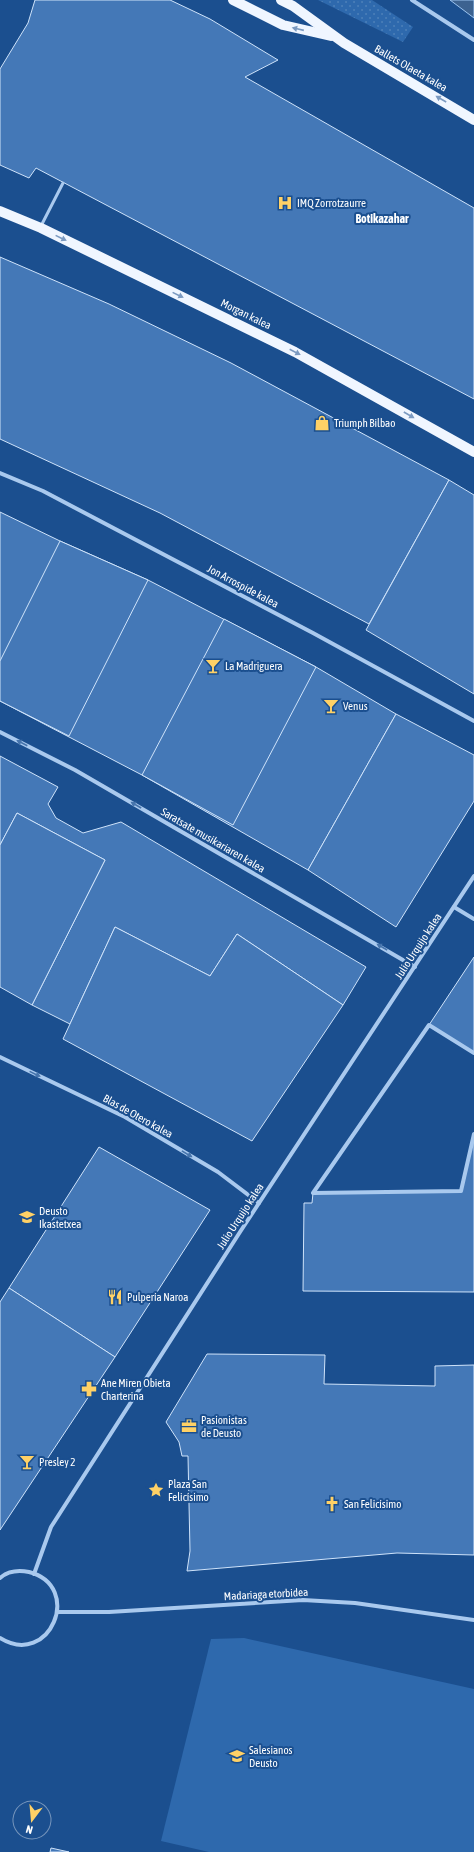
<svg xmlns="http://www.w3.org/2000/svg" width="474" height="1852" font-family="'Asap Condensed',sans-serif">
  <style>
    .grass { fill: url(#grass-dots) }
    .pitch { fill: #2e69ad }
    .water { fill: #3c6290; stroke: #9cc4f0 }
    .building { fill: #4478b7; stroke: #cfe3fa }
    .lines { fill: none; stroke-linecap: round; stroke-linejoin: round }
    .lane { stroke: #a9c9ee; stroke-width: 3 }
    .street { stroke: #a9c9ee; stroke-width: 4 }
    .primary { stroke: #f0f6ff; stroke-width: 10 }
    .oneway { fill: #7b9ac1 }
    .oneway2 { fill: #4674ac }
    .labels { text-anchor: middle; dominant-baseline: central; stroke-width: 4; stroke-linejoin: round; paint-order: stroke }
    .street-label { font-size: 11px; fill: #fff; stroke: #1b4f8f }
    .poi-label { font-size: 11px; fill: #fff; stroke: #1b4f8f; text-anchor: start }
    .neighbourhood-label { font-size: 12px; font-weight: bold; fill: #fff; stroke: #1b4f8f }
  </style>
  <defs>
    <pattern id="grass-dots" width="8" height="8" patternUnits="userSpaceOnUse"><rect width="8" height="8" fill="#2e69ad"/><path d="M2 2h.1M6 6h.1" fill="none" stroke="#4d80b9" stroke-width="1.8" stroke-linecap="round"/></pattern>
  </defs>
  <rect width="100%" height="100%" fill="#1b4f8f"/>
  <path class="grass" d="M318 0H372L413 27 403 42Z"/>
  <path class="pitch" d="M244 1638 474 1689V1852H209L161 1841 211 1639Z"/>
  <path class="water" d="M450 0H474V18Z"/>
  <g class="building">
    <path d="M35 0H170L210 19 278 60 245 77 474 208V399L36 168 29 178 0 165V69L28 23Z"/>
    <path d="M0 257 109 304 231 363 449 480 369 624 160 513 0 439Z"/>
    <path d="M449 480 474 495V694L366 630Z"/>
    <path d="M0 512 60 541 148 580 316 667 396 714 308 870 142 775 0 701Z"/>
    <path d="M60 541 148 580 69 736 0 701V661Z"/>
    <path d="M224 619 316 667 233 825 142 775Z"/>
    <path d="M396 714 474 755V801L396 927 308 870Z"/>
    <path d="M0 756 58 787 48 804 56 818 83 833 121 822 366 967 343 1005 237 934 210 976 115 927 70 1024 32 1005 105 860 17 813 0 845Z"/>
    <path d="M17 813 105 860 32 1005 0 987V845Z"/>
    <path d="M115 927 210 976 237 934 343 1005 252 1141 63 1039Z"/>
    <path d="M474 957V1053L429 1025Z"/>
    <path d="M474 1134V1292L303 1291 304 1203H312L313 1193 461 1191Z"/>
    <path d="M99 1147 210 1210 115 1357 9 1288Z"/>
    <path d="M9 1288 115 1357 0 1530V1302Z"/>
    <path d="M207 1354 325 1355 324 1384 435 1386V1366L474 1365V1555L397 1553 187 1571 190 1551 188 1456H182L179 1442 166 1422Z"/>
    <path d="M51 1848 69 1852H50Z"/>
  </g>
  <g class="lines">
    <path class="lane" d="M41 226 63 183"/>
    <g class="street">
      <path d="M412 0 474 40"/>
      <path d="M0 473 43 491 313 633 474 721"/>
      <path d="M0 732 75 770 415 967"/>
      <path d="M454 907 474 919"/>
      <path d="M474 1053 429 1025 313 1193 461 1191 474 1134"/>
      <path d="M0 1057 125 1117 218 1172 259 1203"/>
      <path d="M34 1574 51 1527 240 1232 474 876"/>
      <path d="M0 1578C8 1571 19 1570 29 1572 84 1586 50 1669 0 1638"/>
      <path d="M58 1612H109L303 1600 355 1603 474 1620"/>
    </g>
    <g class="primary">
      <path d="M233 0 283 25 331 36"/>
      <path d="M281 0 293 6 344 43 474 120"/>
      <path d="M0 211 41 228 295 352 474 452"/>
    </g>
  </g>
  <defs><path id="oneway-solid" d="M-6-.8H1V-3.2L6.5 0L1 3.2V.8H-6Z"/></defs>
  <g class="oneway">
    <use href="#oneway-solid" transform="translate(298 29) rotate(-167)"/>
    <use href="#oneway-solid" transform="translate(441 99) rotate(-150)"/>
    <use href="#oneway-solid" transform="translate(61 238) rotate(26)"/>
    <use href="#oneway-solid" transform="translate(178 295) rotate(26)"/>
    <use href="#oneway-solid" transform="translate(295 352) rotate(27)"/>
    <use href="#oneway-solid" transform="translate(409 415) rotate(30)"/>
  </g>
  <g class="oneway2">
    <use href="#oneway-solid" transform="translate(22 743) rotate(-153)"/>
    <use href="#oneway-solid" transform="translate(136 805) rotate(-150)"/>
    <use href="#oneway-solid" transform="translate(382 947) rotate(-150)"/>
    <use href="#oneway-solid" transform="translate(35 1074) rotate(26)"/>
    <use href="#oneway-solid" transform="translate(187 1154) rotate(31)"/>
  </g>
  <defs>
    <g id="hospital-bare" transform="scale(1.2)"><path d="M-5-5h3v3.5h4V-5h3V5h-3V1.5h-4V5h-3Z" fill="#ffd166" stroke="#1b4f8f" stroke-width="2.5" paint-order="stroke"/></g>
    <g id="shop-bare" transform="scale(1.2)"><path d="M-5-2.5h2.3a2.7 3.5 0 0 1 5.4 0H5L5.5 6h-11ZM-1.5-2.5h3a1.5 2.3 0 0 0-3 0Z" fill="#ffd166" stroke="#1b4f8f" stroke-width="2.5" paint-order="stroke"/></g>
    <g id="bar-bare" transform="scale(1.2)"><path d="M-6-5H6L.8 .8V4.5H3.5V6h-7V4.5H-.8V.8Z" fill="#ffd166" stroke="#1b4f8f" stroke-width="2.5" paint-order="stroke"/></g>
    <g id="school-bare" transform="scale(1.2)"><path d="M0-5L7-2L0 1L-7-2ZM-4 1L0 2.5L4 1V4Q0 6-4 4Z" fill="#ffd166" stroke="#1b4f8f" stroke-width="2.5" paint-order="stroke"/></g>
    <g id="restaurant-bare" transform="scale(1.2)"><path d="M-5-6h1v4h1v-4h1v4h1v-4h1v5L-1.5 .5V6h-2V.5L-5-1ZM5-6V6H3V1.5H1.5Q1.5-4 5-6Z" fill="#ffd166" stroke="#1b4f8f" stroke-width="2.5" paint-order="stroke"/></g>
    <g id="pharmacy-bare" transform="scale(1.2)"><path d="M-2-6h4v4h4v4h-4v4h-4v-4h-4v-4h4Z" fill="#ffd166" stroke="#1b4f8f" stroke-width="2.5" paint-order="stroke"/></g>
    <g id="office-bare" transform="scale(1.2)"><path d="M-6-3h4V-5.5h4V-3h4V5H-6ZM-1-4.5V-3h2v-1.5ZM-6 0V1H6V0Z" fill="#ffd166" stroke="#1b4f8f" stroke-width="2.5" paint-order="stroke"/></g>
    <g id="sight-bare" transform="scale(1.2)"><path d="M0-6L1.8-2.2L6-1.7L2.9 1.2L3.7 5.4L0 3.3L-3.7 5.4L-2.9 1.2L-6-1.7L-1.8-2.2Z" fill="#ffd166" stroke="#1b4f8f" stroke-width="2.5" paint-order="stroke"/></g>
    <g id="church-bare" transform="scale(1.2)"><path d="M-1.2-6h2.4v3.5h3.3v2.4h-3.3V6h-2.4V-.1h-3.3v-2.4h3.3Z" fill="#ffd166" stroke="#1b4f8f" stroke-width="2.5" paint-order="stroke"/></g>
    <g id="university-bare" transform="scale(1.2)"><path d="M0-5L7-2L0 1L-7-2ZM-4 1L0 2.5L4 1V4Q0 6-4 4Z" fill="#ffd166" stroke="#1b4f8f" stroke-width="2.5" paint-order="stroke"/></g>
  </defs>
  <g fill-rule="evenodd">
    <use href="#hospital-bare" x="285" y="203"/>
    <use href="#shop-bare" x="322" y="423"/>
    <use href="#bar-bare" x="213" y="666"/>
    <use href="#bar-bare" x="331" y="706"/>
    <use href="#school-bare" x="27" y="1217"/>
    <use href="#restaurant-bare" x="115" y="1297"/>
    <use href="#pharmacy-bare" x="89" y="1389"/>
    <use href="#office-bare" x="189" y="1426"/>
    <use href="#bar-bare" x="27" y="1462"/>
    <use href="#sight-bare" x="156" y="1490"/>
    <use href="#church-bare" x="332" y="1504"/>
    <use href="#university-bare" x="237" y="1756"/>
  </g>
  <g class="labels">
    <g class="street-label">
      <text transform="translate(411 68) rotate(30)">Ballets Olaeta kalea</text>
      <text transform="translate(246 314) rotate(26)">Morgan kalea</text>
      <text transform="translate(243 586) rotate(28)">Jon Arrospide kalea</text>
      <text transform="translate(213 840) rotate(30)">Saratsate musikariaren kalea</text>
      <text transform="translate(418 946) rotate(-57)">Julio Urquijo kalea</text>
      <text transform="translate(138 1116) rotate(29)">Blas de Otero kalea</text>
      <text transform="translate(240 1216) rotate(-57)">Julio Urquijo kalea</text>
      <text transform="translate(266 1594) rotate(-3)">Madariaga etorbidea</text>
    </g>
    <g class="poi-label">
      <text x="297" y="203">IMQ Zorrotzaurre</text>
      <text x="334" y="423">Triumph Bilbao</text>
      <text x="225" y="666">La Madriguera</text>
      <text x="343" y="706">Venus</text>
      <text x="39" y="1211">Deusto<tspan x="39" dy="13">Ikastetxea</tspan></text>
      <text x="127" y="1297">Pulpería Naroa</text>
      <text x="101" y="1383">Ane Miren Obieta<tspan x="101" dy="13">Charterina</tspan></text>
      <text x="201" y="1420">Pasionistas<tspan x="201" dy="13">de Deusto</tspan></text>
      <text x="39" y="1462">Presley 2</text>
      <text x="168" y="1484">Plaza San<tspan x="168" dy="13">Felicísimo</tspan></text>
      <text x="344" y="1504">San Felicísimo</text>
      <text x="249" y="1750">Salesianos<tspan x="249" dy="13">Deusto</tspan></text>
    </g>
    <g class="neighbourhood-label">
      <text x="382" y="219">Botikazahar</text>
    </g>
  </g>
  <g transform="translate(32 1820) rotate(196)"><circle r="19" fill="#1b4f8f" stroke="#7695bc"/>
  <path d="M0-3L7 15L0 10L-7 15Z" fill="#ffd166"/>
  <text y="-6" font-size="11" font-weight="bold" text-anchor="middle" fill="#ffffff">N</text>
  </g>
</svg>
